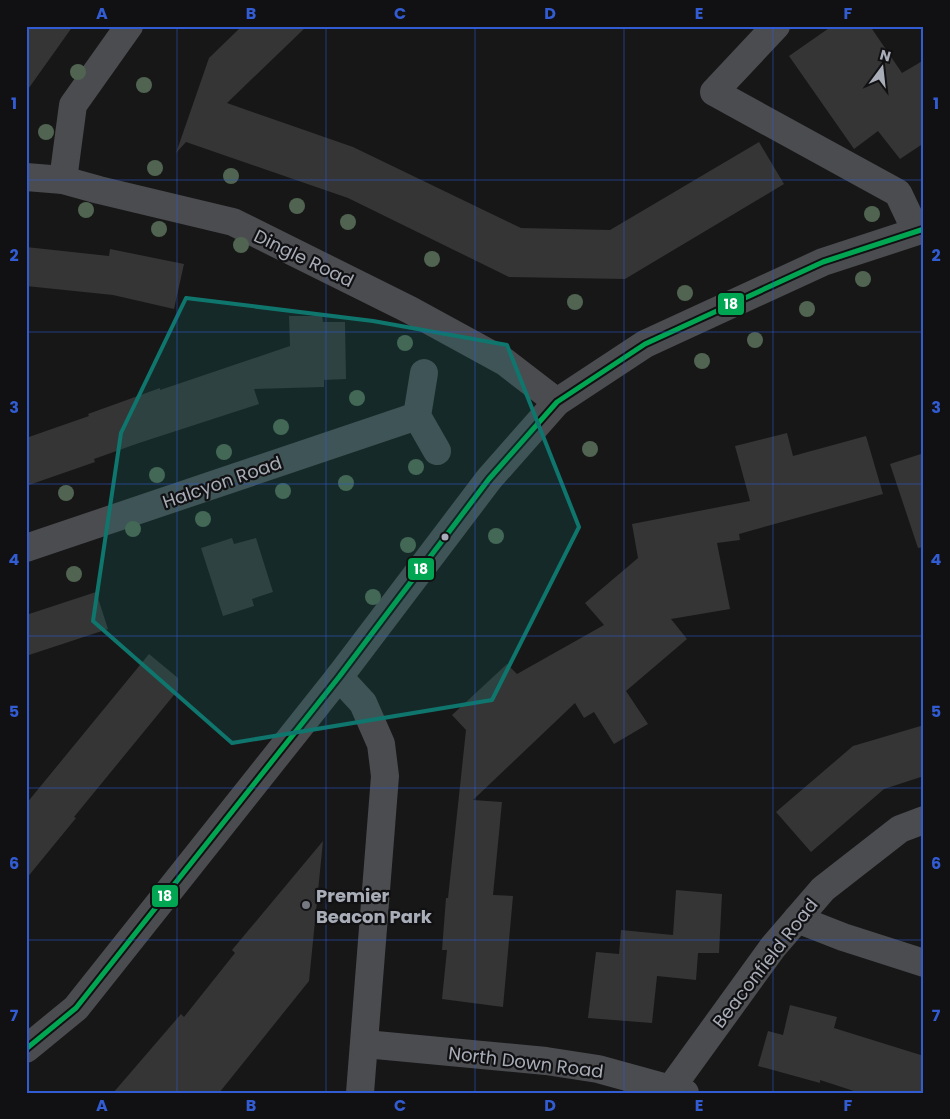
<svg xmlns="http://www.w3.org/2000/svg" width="950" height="1119" font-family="Poppins,sans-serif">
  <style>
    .building { fill: #353536 }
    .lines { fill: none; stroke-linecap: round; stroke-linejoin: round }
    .minor { stroke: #4b4c50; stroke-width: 28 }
    .bus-1-casing { stroke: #111113; stroke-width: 9 }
    .bus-1 { stroke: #00a651; stroke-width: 5 }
    .tree { fill: #506451 }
    .marked { fill: #0f766e; fill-opacity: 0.2; stroke: #0f766e; stroke-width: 4; stroke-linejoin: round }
    .grid { fill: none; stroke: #325cd3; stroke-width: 1; stroke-opacity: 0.55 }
    .bus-dot { fill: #a8adb8; stroke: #111113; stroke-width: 2 }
    .poi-dot { fill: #757880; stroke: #111113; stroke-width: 2 }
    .labels { text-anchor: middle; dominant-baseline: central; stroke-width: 4.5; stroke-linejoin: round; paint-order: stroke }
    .street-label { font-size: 18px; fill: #a8adb8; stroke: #111113 }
    .poi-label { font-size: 18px; font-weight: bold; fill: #a8adb8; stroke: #111113; text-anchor: start }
    .line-badge { stroke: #111113; stroke-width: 2 }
    .badge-label { font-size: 14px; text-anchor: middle; font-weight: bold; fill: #fff }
    .neatline { fill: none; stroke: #325cd3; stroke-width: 2 }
    .grid-label { font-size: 16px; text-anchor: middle; font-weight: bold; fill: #325cd3 }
  </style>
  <rect width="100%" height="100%" fill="#171717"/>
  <g class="building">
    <path d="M26 26H73L26 92Z"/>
    <path d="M242 26H307L227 103 353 147 521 228 610 230 759 142 784 184 625 279 509 277 348 198 186 142 176 153 209 58Z"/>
    <path d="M832 26H870L902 73 924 60V143L900 159 878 131 854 149 789 56Z"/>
    <path d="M26 247 109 256 110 249 184 264 174 309 113 295 26 286Z"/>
    <path d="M289 316H322L323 322H345L346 379 324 380V387L254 389 259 404 139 443 94 459 95 462 26 486V438L89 416 88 414 160 388V390L290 346Z"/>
    <path d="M787 433 793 456 866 436 883 494 739 534 740 540 717 543 730 609 671 619 687 639 626 691 648 724 614 744 594 712 584 718 575 703 473 800 502 802 493 895 513 896 503 1007 442 999 447 950H442L446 898H448L466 730 452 715 507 664 517 674 604 625 585 603 638 558 632 524 750 501 735 446Z"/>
    <path d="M924 453V547L918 548 890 464Z"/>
    <path d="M232 538 234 544 256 538 273 592 252 599 254 606 223 616 201 548Z"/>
    <path d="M96 592 108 629 26 656V615Z"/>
    <path d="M149 654 178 678V690L74 817 76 818 26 879V804Z"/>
    <path d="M924 725V776L884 789 811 852 776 812 853 746Z"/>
    <path d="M323 841 309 981 219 1093H113L181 1014 184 1017 235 953 232 950Z"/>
    <path d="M676 890 722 894 719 953H698L696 980 657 976 652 1023 588 1018 596 952 619 954 621 930 673 935Z"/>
    <path d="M790 1005 837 1017 834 1028 924 1056V1093H860L820 1080V1083L758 1066 768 1031 783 1035Z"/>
  </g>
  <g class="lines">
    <g class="minor">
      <path d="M776 26 714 92 898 193 916 231"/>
      <path d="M26 177 63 180 99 190 233 222 410 310 505 362 557 402"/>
      <path d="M63 180 73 105 129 26"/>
      <path d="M424 373 417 416 437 451"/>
      <path d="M26 548 417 416"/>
      <path d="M339 677 363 703 381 744 385 776 360 1093"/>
      <path d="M797 919 843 937 924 963"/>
      <path d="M365 1044 546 1061 598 1069 685 1093"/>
      <path d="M26 1049 76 1008 339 677 489 479 557 402 645 344 823 262 924 229"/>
      <path d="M671 1088 773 947 823 889 900 829 924 820"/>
    </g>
    <g class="bus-1-casing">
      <path id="bus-1" d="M26 1049 76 1008 339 677 489 479 557 402 645 344 823 262 924 229"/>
    </g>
    <use href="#bus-1" class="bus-1"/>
  </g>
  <g class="tree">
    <circle cx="78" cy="72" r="8"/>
    <circle cx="144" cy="85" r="8"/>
    <circle cx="46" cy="132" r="8"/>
    <circle cx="155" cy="168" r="8"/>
    <circle cx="231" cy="176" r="8"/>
    <circle cx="297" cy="206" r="8"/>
    <circle cx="86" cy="210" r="8"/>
    <circle cx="872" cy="214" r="8"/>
    <circle cx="348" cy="222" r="8"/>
    <circle cx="159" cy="229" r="8"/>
    <circle cx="241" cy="245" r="8"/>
    <circle cx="432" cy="259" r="8"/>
    <circle cx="863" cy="279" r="8"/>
    <circle cx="685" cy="293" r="8"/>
    <circle cx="575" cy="302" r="8"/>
    <circle cx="807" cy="309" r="8"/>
    <circle cx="755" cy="340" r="8"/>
    <circle cx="405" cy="343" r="8"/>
    <circle cx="702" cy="361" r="8"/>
    <circle cx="357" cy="398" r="8"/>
    <circle cx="281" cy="427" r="8"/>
    <circle cx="590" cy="449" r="8"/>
    <circle cx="224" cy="452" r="8"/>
    <circle cx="416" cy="467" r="8"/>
    <circle cx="157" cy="475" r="8"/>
    <circle cx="346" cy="483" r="8"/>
    <circle cx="283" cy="491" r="8"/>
    <circle cx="66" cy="493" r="8"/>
    <circle cx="203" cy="519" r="8"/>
    <circle cx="133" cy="529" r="8"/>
    <circle cx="496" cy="536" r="8"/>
    <circle cx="408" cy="545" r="8"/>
    <circle cx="74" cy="574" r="8"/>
    <circle cx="373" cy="597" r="8"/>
  </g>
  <path class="marked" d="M186 298 373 321 507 345 579 527 492 700 232 743 93 621 121 433Z"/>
  <path class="grid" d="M177 26V1093M326 26V1093M475 26V1093M624 26V1093M773 26V1093M26 180H924M26 332H924M26 484H924M26 636H924M26 788H924M26 940H924"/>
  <circle class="bus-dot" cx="445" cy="537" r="4.5"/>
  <circle class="poi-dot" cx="306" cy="905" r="5"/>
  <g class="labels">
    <g class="street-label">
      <text transform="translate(304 258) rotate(26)">Dingle Road</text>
      <text transform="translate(222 482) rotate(-19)">Halcyon Road</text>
      <text transform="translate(765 963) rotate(-52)">Beaconfield Road</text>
      <text transform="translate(526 1062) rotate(7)">North Down Road</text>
    </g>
    <g class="poi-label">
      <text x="316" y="895">Premier<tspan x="316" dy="21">Beacon Park</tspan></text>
    </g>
  </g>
  <g class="line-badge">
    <rect x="717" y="292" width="28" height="24" rx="5" fill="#00a651"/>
    <rect x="407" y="557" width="28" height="24" rx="5" fill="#00a651"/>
    <rect x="151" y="884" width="28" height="24" rx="5" fill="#00a651"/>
  </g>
  <g class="badge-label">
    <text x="731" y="309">18</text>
    <text x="421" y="574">18</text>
    <text x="165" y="901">18</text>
  </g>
  <rect width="950" height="1119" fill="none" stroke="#111113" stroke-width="55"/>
  <g transform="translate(882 68) rotate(15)" stroke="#111113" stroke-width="4" paint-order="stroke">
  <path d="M0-4L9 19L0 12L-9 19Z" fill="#a8adb8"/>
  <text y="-8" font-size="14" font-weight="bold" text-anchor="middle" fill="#a8adb8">N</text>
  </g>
  <rect x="28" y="28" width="894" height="1064" class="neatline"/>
  <g class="grid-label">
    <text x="102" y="19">A</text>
    <text x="251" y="19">B</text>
    <text x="400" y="19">C</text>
    <text x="550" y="19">D</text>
    <text x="699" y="19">E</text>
    <text x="848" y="19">F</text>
    <text x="14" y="109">1</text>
    <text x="936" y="109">1</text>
    <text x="14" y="261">2</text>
    <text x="936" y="261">2</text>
    <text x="14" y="413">3</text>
    <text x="936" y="413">3</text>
    <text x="14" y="565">4</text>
    <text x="936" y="565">4</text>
    <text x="14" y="717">5</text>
    <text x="936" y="717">5</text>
    <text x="14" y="869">6</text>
    <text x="936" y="869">6</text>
    <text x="14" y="1021">7</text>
    <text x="936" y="1021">7</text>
    <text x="102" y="1111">A</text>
    <text x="251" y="1111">B</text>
    <text x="400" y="1111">C</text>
    <text x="550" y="1111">D</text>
    <text x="699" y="1111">E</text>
    <text x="848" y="1111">F</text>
  </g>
</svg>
